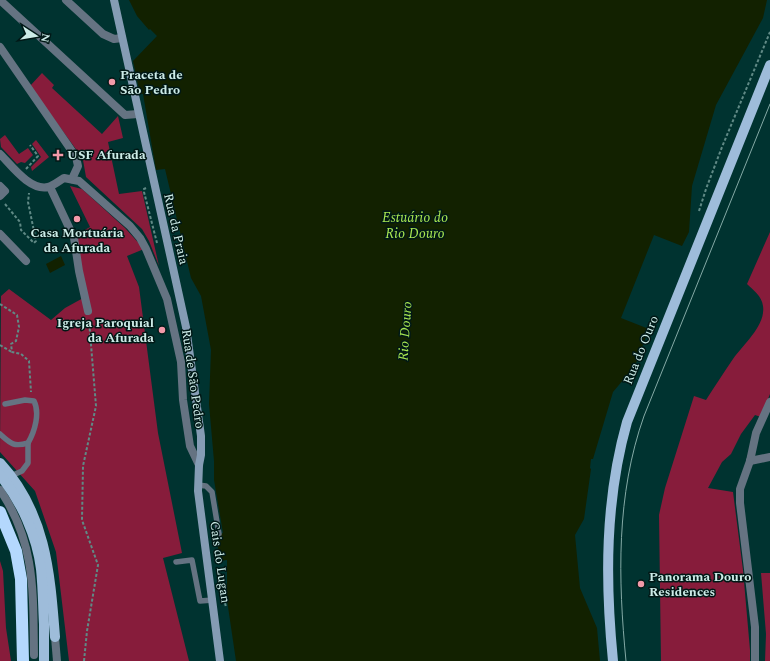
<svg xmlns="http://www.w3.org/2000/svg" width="770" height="661" font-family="Spectral,serif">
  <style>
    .green { fill: #871c3b }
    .water { fill: #122100 }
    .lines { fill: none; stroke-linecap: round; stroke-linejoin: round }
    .path { stroke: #608a86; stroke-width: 2; stroke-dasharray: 3 2; stroke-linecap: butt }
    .service { stroke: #657382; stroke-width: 5.5 }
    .pedestrian { stroke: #657382; stroke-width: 8 }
    .minor { stroke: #657382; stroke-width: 8 }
    .tertiary { stroke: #657382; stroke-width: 8 }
    .secondary { stroke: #859cb4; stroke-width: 8 }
    .primary { stroke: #9ebcda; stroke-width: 10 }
    .motorway { stroke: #b4d8fd; stroke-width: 12 }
    .tram { stroke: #84aaa6; stroke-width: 1 }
    .poi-dot { fill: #f39aa9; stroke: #001816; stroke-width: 1.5 }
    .labels { text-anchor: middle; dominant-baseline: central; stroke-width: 3; stroke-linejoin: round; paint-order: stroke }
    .poi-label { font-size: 13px; font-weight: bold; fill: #cdece8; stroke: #001816; text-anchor: start }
    .street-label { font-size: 13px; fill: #cdece8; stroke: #001816 }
    .water-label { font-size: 14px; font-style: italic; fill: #a8e751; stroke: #001816 }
  </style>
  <rect width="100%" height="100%" fill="#003330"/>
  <g class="green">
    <path d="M42 73 54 85 52 88 102 134 118 116 123 138 108 142 119 194 142 191 159 266 149 241 142 229 86 177 83 160 78 152 30 86Z"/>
    <path d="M5 135 19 154 28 148 33 155 25 163 21 162 17 164 1 147 0 139Z"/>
    <path d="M36 140 49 157 32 171 31 167 41 157 32 144Z"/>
    <path d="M70 186 82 189 125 228 144 249 127 256 139 287 158 433 182 553 163 558 189 661H69L56 552 35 491 0 452 1 296 9 289 51 320 65 308 85 297 76 235 90 227Z"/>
    <path d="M770 232V394L761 417 755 415 741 434 731 454 722 462 708 488 733 492 743 570 750 650V661H661L659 515 665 488 694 396 706 400C715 386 724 372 733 359 744 344 766 325 763 306 762 296 753 290 747 284Z"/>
    <path d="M0 561 3 571 6 628 11 661H0Z"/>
    <path d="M761 573H770V661H765L766 634Z"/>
  </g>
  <g class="water">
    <path d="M129 0H767L763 18 716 105 692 186 689 232 682 246 654 235 621 318 649 329 635 366 613 392 593 459H591L590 468 591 469 584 519 575 535 580 588 597 628 600 661H236L227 600V560L220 561 216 535 223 533 214 480V461L209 404 211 350 201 296 191 278 165 169 156 170 143 94H140L133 61 157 36 150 29 149 30 137 16Z"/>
    <path d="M61 256 65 265 50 273 46 264Z"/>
  </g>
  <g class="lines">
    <g class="path">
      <path d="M26 169 38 156 30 145"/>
      <path d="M146 188 144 189V192L157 243"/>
      <path d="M5 204 20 222 21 230 34 243 36 241 28 202 29 193"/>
      <path d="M699 211 706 189 722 147 770 32"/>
      <path d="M0 304 17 315 19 327 16 341 11 344 12 352 21 354 29 361 31 392"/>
      <path d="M0 345 12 352"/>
      <path d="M225 603 226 607"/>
      <path d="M84 661 87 631 98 565 82 520 83 466 96 406 89 320"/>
    </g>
    <g class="service">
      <path d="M0 434C11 444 14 447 28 443 35 431 40 413 34 401L25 400 5 404"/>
      <path d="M11 476 22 471 28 463V443"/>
      <path d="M198 485 206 486 212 492 219 534"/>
      <path d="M176 562 192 560 200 601 213 600"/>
    </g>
    <path class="pedestrian" d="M66 0 103 34 114 39 122 38"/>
    <g class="minor">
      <path d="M0 0 125 115 138 114"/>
      <path d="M0 47 76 157 78 166 72 179"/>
      <path d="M0 154C12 166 30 191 48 187 53 186 59 181 64 178L79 181 130 226 140 238 146 249 167 299 181 362 183 400 190 446 199 465"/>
      <path d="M0 186 5 191 0 196"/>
      <path d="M50 187 74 238 79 271 88 311"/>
      <path d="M0 234 26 261"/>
      <path d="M750 461 770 457"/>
      <path d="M755 661V627L740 503V489L750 461 756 433 770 402"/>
    </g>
    <g class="tertiary">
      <path d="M0 490C36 543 33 593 34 655"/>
      <path d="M55 637 57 661"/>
    </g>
    <path class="secondary" d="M114 0 186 327 201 436V455L199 465 198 491 220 661"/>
    <g class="primary">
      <path d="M0 463C46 513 50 573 55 637"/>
      <path d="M0 475C21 501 37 536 41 569 43 588 43 606 44 624 44 637 44 649 44 661"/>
      <path d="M613 661C605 580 605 500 627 422L770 65"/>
    </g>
    <path class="motorway" d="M0 512 16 551 21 579 23 661"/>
    <path class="tram" d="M626 661C618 579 616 495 644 416L770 104"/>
  </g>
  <g class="poi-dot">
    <circle cx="112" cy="82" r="4"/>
    <path d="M56 149h4v4h4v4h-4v4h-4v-4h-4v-4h4z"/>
    <circle cx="77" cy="219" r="4"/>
    <circle cx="162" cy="330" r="4"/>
    <circle cx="641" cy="584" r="4"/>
  </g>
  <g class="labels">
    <g class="poi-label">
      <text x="120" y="75">Praceta de<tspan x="120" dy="15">São Pedro</tspan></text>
      <text x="67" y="155">USF Afurada</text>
      <text x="77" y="233" text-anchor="middle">Casa Mortuária<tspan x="77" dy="15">da Afurada</tspan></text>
      <text x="154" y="323" text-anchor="end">Igreja Paroquial<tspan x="154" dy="15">da Afurada</tspan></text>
      <text x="649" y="577">Panorama Douro<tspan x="649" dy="15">Residences</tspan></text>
    </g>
    <g class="street-label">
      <text transform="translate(176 229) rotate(77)">Rua da Praia</text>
      <text transform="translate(641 350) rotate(-68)">Rua do Ouro</text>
      <text transform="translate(193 379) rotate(82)">Rua de São Pedro</text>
      <text transform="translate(220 562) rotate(82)">Cais do Lugan</text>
    </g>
    <g class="water-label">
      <text x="415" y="217">Estuário do<tspan x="415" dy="16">Rio Douro</tspan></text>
      <text transform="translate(405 331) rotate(-86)">Rio Douro</text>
    </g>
  </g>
  <g transform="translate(36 36) rotate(102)" stroke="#001816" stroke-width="3" paint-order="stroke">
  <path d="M0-3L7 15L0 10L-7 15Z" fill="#cdece8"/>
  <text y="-6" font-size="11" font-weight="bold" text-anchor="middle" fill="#cdece8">N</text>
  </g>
</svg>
